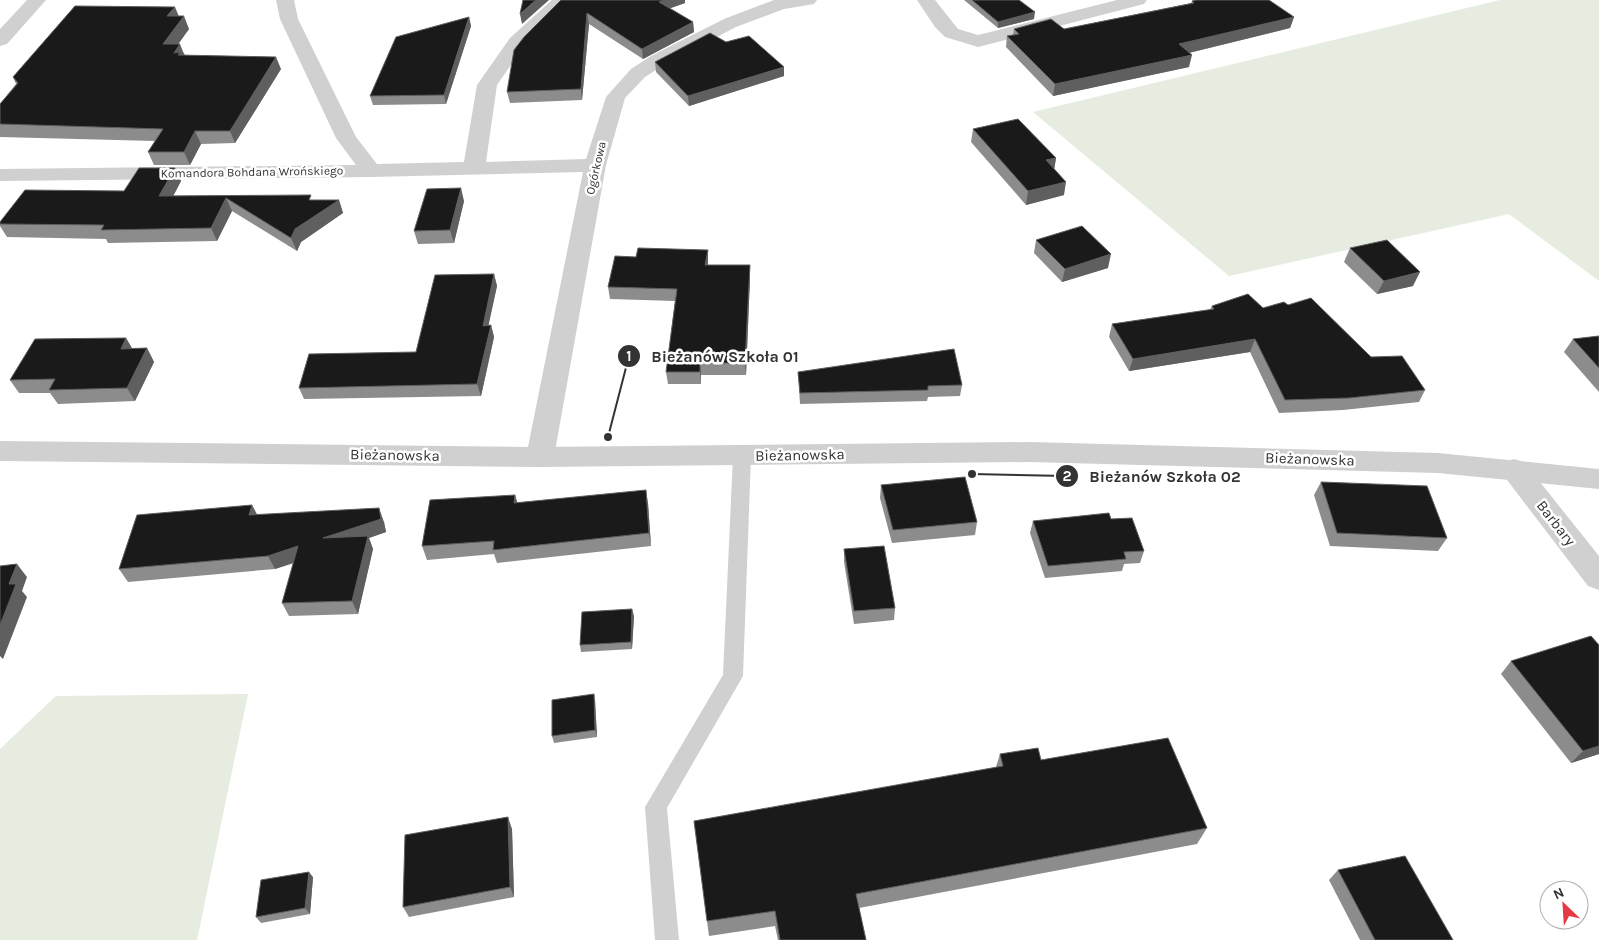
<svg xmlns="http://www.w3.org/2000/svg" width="1599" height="940" font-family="Karla,sans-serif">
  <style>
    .green { fill: #e6ecdf }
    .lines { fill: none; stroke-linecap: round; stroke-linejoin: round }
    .service { fill: #d0d0d0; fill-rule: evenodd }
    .minor { fill: #d0d0d0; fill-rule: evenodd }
    .tertiary { fill: #d0d0d0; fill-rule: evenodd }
    .wall { fill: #8c8c8c }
    .shaded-wall { fill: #5f5f5f }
    .building { fill: #1a1a1a; stroke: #5f5f5f }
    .labels { text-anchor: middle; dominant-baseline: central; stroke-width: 5; stroke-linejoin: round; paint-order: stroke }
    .far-street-label { font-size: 12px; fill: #333; stroke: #fff }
    .street-label { font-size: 15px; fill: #333; stroke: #fff }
    .leader { fill: none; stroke: #333; stroke-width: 2 }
    .callout-dot { fill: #333; stroke: #fff; stroke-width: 2 }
    .mark-label { font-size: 15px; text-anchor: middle; font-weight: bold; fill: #fff }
    .callout-label { font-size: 16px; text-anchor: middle; font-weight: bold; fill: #333; stroke: #fff; stroke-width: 5; stroke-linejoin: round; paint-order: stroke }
  </style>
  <rect width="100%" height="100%" fill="#fff"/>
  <g class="green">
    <path d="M1500 0H1599V281L1509 214 1229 276 1033 112Z"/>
    <path d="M248 694 197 940H0V749L56 696Z"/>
  </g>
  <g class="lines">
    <path class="service" d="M742 450 748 451 751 456 743 676 667 808 679 940H655L645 807 723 675 733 456 736 451Z"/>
    <g class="minor">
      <path d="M27 0H46L7 44 0 46V29Z"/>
      <path d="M276 0H294L298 19 356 137 377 164 464 162 477 85 510 38 552 0H571L524 46 497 85 486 162 586 159 606 97 631 69 651 56 724 19 774 0H817L814 4 784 9 736 27 665 64 645 77 625 98 606 165 554 457 550 464 540 467 530 464 526 457 583 172 371 177 0 181V169L356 165 336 138 280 19Z"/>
      <path d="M917 0H935L958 29 978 35 1117 0H1147L1144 4 978 47 945 37 935 27Z"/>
      <path d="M1514 459 1524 462 1599 556V590L1588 586 1504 476 1500 469 1504 462Z"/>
    </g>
    <path class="tertiary" d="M0 441 540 447 1030 442 1438 453 1599 469V489L1438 473 1030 462 540 467 0 461Z"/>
  </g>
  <g class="wall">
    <path d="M561 0H685V3L670 8 693 22 694 32 643 59 589 24 582 100 510 103 507 92Z"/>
    <path d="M964 0H1019L1034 19 998 28Z"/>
    <path d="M1192 1 1294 17 1290 28 1189 53V67L1053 96 1006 47 1007 36 1013 35 1014 29H1064L1191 3Z"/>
    <path d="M178 16 189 29 178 44 185 55 281 69 235 143 201 144 190 165H154L148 152 155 141 0 137V104L16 84 13 77Z"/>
    <path d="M469 17 471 26 446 104 373 105 370 96Z"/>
    <path d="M655 62 784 76 689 106 656 72Z"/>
    <path d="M973 129 1056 158 1054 169 1064 195 1026 205 971 142Z"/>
    <path d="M175 168 181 181 173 196 313 200H339L343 213 301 242 297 251 232 211 217 241 108 243 106 239 7 237 0 226V222L124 191Z"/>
    <path d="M464 201 454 243 418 244 414 231Z"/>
    <path d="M1036 240 1108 268 1062 282 1034 253Z"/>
    <path d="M1350 248 1413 286 1377 294 1344 262Z"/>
    <path d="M708 262V265H750V277L746 375H701V384H668L666 372 675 301 610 299 608 287Z"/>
    <path d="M494 274 497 286 488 325H491L494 337 481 396 304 399 299 388 416 352Z"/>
    <path d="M1288 305 1425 390 1419 402 1343 410 1279 413 1250 352 1129 371 1109 337 1112 324 1210 310 1212 306 1263 308Z"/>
    <path d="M1599 336V392L1564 352 1573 339Z"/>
    <path d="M126 338 132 348H147L154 362 135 401 58 404 50 393H19L10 380Z"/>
    <path d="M798 372 962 385 960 396 928 397 927 401 800 404Z"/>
    <path d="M1321 482 1447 538 1438 551 1330 546 1314 495Z"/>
    <path d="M881 485 977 522 975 535 892 543 880 498Z"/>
    <path d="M515 495 517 503H648L651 546 497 563 494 554 427 560 422 546Z"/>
    <path d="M252 505 257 515 384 522 386 532 369 538 373 549 358 614 289 616 282 603 294 563 275 569 128 582 119 569Z"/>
    <path d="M1111 519 1144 551 1140 563 1124 564 1122 571 1045 578 1030 533 1033 521Z"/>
    <path d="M844 549 895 608 894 620 854 624 844 562Z"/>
    <path d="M634 616 632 649 581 652 580 645Z"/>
    <path d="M1599 645V754L1571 763 1501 674 1511 661Z"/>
    <path d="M595 700 597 737 554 743 552 736Z"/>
    <path d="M1000 754 1041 760 1207 828 1197 844 859 908 866 940H778L775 926 709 936 707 921 996 767Z"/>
    <path d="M512 829 514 897 409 917 403 907Z"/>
    <path d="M1338 870 1453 940H1360L1329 880Z"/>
    <path d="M313 877 310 914 261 923 256 917Z"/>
  </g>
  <g class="shaded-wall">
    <path d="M536 0H549L522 24 520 14Z"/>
    <path d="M664 0H685V3L660 12 659 2Z"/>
    <path d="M175 7 180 19 167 16Z"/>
    <path d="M1035 12 1034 19 998 28V22Z"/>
    <path d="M587 13 589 24 582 100 581 89Z"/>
    <path d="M184 16 189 29 169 57 163 44Z"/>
    <path d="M469 17 471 26 446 104 444 95Z"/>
    <path d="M1294 17 1290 28 1176 56 1179 44Z"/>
    <path d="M693 22 694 32 643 59 642 49Z"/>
    <path d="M180 44 185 57 183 60 174 53Z"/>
    <path d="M1192 55 1189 67 1053 96 1055 84Z"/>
    <path d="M276 57 281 69 235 143 230 131Z"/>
    <path d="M784 67V76L689 106 688 96Z"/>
    <path d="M195 131 201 144 190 165 184 152Z"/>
    <path d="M1056 158 1054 171 1046 160Z"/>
    <path d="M175 168 181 181 166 210 159 196Z"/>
    <path d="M1066 182 1064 195 1026 205 1028 191Z"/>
    <path d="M461 188 464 201 454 243 450 230Z"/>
    <path d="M226 198 232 211 217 241 211 228Z"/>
    <path d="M339 200 343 213 301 242 297 251 291 238 295 229Z"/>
    <path d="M708 250V262L706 277 705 265Z"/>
    <path d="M1111 254 1108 268 1062 282 1065 269Z"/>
    <path d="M750 265V277L746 375 745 363Z"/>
    <path d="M1420 272 1413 286 1377 294 1384 281Z"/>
    <path d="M494 274 497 286 486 337 483 326Z"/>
    <path d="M491 325 494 337 481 396 477 384Z"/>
    <path d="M126 338 134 352 121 349Z"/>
    <path d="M1255 339 1250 352 1129 371 1133 359Z"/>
    <path d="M147 348 154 362 135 401 127 388Z"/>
    <path d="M700 363 701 375V384L700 372Z"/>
    <path d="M646 490 648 503 651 546 649 533Z"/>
    <path d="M515 495 519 508 514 503Z"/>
    <path d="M252 505 259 518 249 515Z"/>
    <path d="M379 508 384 522 386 532 369 538 373 549 358 614 323 538Z"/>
    <path d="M298 546 305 559 275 569 268 556Z"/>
    <path d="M17 564 27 577 22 591 27 597 3 659 0 656V625L9 584Z"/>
    <path d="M632 609 634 616 632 649 631 642Z"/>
    <path d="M594 694 595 700 597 737 595 730Z"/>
    <path d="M1599 746V754L1571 763 1583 751Z"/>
    <path d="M508 817 512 829 514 897 510 887Z"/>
    <path d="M309 872 313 877 310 914 305 908Z"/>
  </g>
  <g class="building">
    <path d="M523 0H536L520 14Z"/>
    <path d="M561 0H664L659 2 693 22 642 49 587 13 581 89 507 92 514 50 524 37Z"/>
    <path d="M972 0H1019L1035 12 998 22Z"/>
    <path d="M1196 0H1269L1294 17 1179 44 1192 55 1055 84 1007 36 1019 34 1014 29 1051 19 1064 29 1194 3 1192 1Z"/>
    <path d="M75 6 175 7 167 16H184L163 44H180L174 53 180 52 178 55 276 57 230 131H195L184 152H148L163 129 0 124V104L18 83 13 77Z"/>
    <path d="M469 17 444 95 370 96 396 37Z"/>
    <path d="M710 33 726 42 749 36 784 67 688 96 655 62Z"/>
    <path d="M1018 119 1056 158 1046 160 1066 182 1028 191 973 129Z"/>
    <path d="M139 168H175L159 196 311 195 309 200H339L295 229 291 238 226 198 211 228 101 230 104 225 0 224V222L25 190 124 191Z"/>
    <path d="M461 188 450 230 414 231 427 189Z"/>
    <path d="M1082 226 1111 254 1065 269 1036 240Z"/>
    <path d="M1387 240 1420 272 1384 281 1350 248Z"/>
    <path d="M638 248 708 250 705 265H750L745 363H700V372H666L677 289 608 287 615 256 636 257Z"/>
    <path d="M494 274 483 326 491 325 477 384 299 388 309 354 416 352 435 275Z"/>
    <path d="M1248 294 1263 308 1284 302 1288 305 1311 298 1371 357 1402 356 1425 390 1349 398 1285 400 1255 339 1133 359 1112 324 1214 309 1212 306Z"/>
    <path d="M1599 336V368L1573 339Z"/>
    <path d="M126 338 121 349 147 348 127 388 49 390 55 379 10 380 35 339Z"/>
    <path d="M954 349 962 385 928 386V390L800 393 798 372Z"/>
    <path d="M965 477 977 522 893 530 881 485Z"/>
    <path d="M1321 482 1427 486 1447 538 1337 533Z"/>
    <path d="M646 490 649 533 493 550 494 541 422 546 430 500 515 495 514 503Z"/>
    <path d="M252 505 249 515 379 508 381 519 323 538 368 536 352 601 282 603 298 546 268 556 119 569 137 515Z"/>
    <path d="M1109 513 1111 519 1132 518 1144 551 1124 552 1126 559 1048 566 1033 521Z"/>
    <path d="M884 546 895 608 854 611 844 549Z"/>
    <path d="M17 564 9 584H16L0 625V566Z"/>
    <path d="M632 609 631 642 580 645 582 612Z"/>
    <path d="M1591 636 1599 645V746L1583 751 1511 661Z"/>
    <path d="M594 694 595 730 552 736V700Z"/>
    <path d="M1168 738 1207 828 856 894 866 940H780L775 911 707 921 694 821 1003 766 1000 754 1038 748 1041 760Z"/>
    <path d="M508 817 510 887 403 907 405 835Z"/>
    <path d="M1405 856 1453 940H1375L1338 870Z"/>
    <path d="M309 872 305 908 256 917 261 880Z"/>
  </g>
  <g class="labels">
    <g class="far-street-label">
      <text transform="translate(596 168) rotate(-77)">Ogórkowa</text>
      <text transform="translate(252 172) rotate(-1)">Komandora Bohdana Wrońskiego</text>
    </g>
    <g class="street-label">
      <text transform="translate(395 455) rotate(1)">Bieżanowska</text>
      <text transform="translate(800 455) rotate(-1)">Bieżanowska</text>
      <text transform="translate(1310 459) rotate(2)">Bieżanowska</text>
      <text transform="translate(1556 523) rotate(52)">Barbary</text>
    </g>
  </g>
  <path class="leader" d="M608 437L629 356M972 474L1067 476"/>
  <g class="callout-dot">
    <circle cx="608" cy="437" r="5"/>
    <circle cx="972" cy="474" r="5"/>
    <circle cx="629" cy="356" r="12"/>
    <circle cx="1067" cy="476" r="12"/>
  </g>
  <g class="mark-label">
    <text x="629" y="361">1</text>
    <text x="1067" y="481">2</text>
  </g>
  <g class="callout-label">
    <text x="725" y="362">Bieżanów Szkoła 01</text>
    <text x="1165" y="482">Bieżanów Szkoła 02</text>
  </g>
  <g transform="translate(1564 905) rotate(335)"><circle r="24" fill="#ffffff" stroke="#adadad"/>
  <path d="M0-4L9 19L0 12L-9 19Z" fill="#e63946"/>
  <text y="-8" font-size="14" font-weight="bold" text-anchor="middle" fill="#333333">N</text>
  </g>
</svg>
